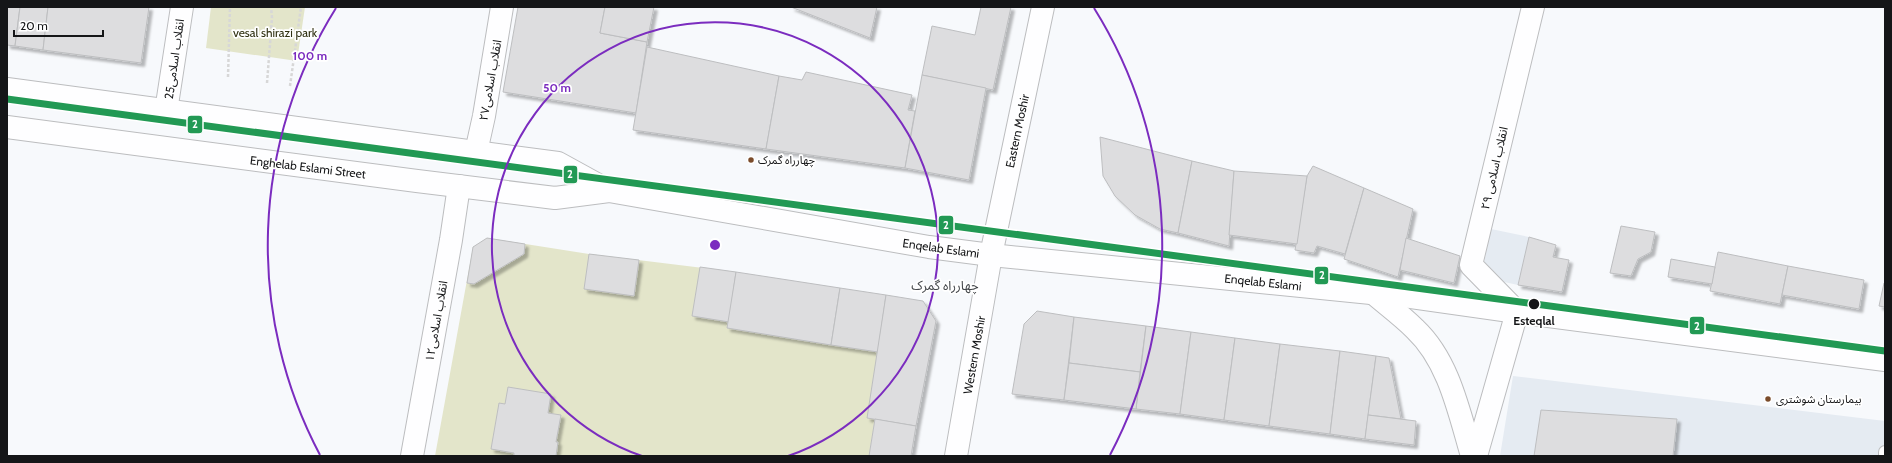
<svg xmlns="http://www.w3.org/2000/svg" width="1892" height="463" font-family="Cabin,'Noto Sans Arabic',sans-serif">
  <style>
    .built { fill: #e5ebf2 }
    .green { fill: #e3e5ca }
    .building { fill: #dddddf; stroke: #bdbec0; filter: url(#shadow) }
    .lines { fill: none; stroke-linecap: round; stroke-linejoin: round }
    .service-casing { stroke: #bcbdbf; stroke-width: 14 }
    .minor-casing { stroke: #bcbdbf; stroke-width: 24 }
    .secondary-casing { stroke: #bcbdbf; stroke-width: 24 }
    .path { stroke: #d7d7d7; stroke-width: 2.5; stroke-dasharray: 3 2; stroke-linecap: butt }
    .service { stroke: #fefeff; stroke-width: 12 }
    .minor { stroke: #fefeff; stroke-width: 22 }
    .secondary { stroke: #fefeff; stroke-width: 22 }
    .metro-1-casing { stroke: #fff; stroke-width: 10 }
    .metro-1 { stroke: #229954; stroke-width: 7 }
    .ring { fill: none; stroke: #7b2cbf; stroke-width: 2 }
    .bus-dot { fill: #7a4b2a; stroke: #fff; stroke-width: 1.5 }
    .stop-dot { fill: #151618; stroke: #fff; stroke-width: 1.5 }
    .labels { text-anchor: middle; dominant-baseline: central; stroke-width: 3.5; stroke-linejoin: round; paint-order: stroke }
    .bus-label { font-size: 11px; fill: #151618; stroke: #fff; text-anchor: start }
    .park-label { font-size: 12px; fill: #2f3012; stroke: #fff }
    .street-label { font-size: 12px; fill: #151618; stroke: #fff }
    .stop-label { font-size: 12px; font-weight: bold; fill: #151618; stroke: #fff }
    .neighbourhood-label { font-size: 13px; fill: #44474b; stroke: #fff }
    .centre { fill: #7b2cbf; stroke: #fff; stroke-width: 2 }
    .ring-label { font-size: 12px; text-anchor: middle; font-weight: bold; fill: #7b2cbf; stroke: #fff; stroke-width: 3.5; stroke-linejoin: round; paint-order: stroke }
    .line-badge { stroke: #fff; stroke-width: 1.5 }
    .badge-label { font-size: 11px; text-anchor: middle; font-weight: bold; fill: #fff }
  </style>
  <defs>
    <filter id="shadow"><feDropShadow dx="3.5" dy="3.5" stdDeviation="1" flood-color="#0004"/></filter>
  </defs>
  <rect width="100%" height="100%" fill="#f7f9fc"/>
  <g class="built">
    <path d="M1491 229 1529 237 1518 285 1481 277Z"/>
    <path d="M1513 376 1885 421V456H1500Z"/>
  </g>
  <g class="green">
    <path d="M211 7H305L297 61 206 48Z"/>
    <path d="M487 238 589 254 736 272 728 328 878 352 875 419 869 456H435L473 247Z"/>
  </g>
  <g class="building">
    <path d="M7 7H20L15 46 7 45Z"/>
    <path d="M20 7H48L43 50 15 46Z"/>
    <path d="M48 7H149L141 63 43 50Z"/>
    <path d="M518 7H605L600 33 647 42 636 113 503 92Z"/>
    <path d="M605 7H654L647 42 600 33Z"/>
    <path d="M791 7H877L870 38Z"/>
    <path d="M981 7H1011L993 90 922 75 932 26 975 35Z"/>
    <path d="M647 47 779 76 766 149 633 130Z"/>
    <path d="M806 72 912 95 908 110 915 111 905 168 766 149 779 76 802 80Z"/>
    <path d="M922 75 986 88 969 180 905 168Z"/>
    <path d="M1100 137 1192 161 1178 233 1160 229 1135 215 1115 196 1103 176Z"/>
    <path d="M1192 161 1234 171 1229 246 1178 233Z"/>
    <path d="M1313 166 1364 188 1345 254 1317 246 1314 253 1295 250 1307 176Z"/>
    <path d="M1234 171 1307 176 1297 244 1229 235Z"/>
    <path d="M1364 188 1413 209 1398 277 1344 259Z"/>
    <path d="M1621 226 1655 232 1651 252 1638 259 1631 276 1610 273Z"/>
    <path d="M1529 237 1556 245 1553 257 1569 260 1562 292 1518 285Z"/>
    <path d="M487 238 525 244 524 254 474 284 467 283 473 247Z"/>
    <path d="M1406 238 1460 256 1454 283 1400 270Z"/>
    <path d="M1718 252 1788 266 1780 304 1710 291Z"/>
    <path d="M589 254 639 260 634 296 584 289Z"/>
    <path d="M1671 259 1715 267 1712 284 1668 277Z"/>
    <path d="M1788 266 1864 280 1859 309 1782 295Z"/>
    <path d="M700 267 736 272 729 322 692 316Z"/>
    <path d="M736 272 840 288 831 345 727 328Z"/>
    <path d="M1884 283H1885V307L1879 306Z"/>
    <path d="M840 288 886 295 878 352 831 345Z"/>
    <path d="M886 295 923 301 936 321 916 426 867 418Z"/>
    <path d="M1037 311 1074 317 1064 400 1012 394 1024 324Z"/>
    <path d="M1074 317 1146 326 1140 372 1069 363Z"/>
    <path d="M1146 326 1191 332 1180 414 1136 409Z"/>
    <path d="M1191 332 1235 338 1224 420 1180 414Z"/>
    <path d="M1235 338 1280 344 1269 426 1224 420Z"/>
    <path d="M1280 344 1340 351 1330 434 1269 426Z"/>
    <path d="M1340 351 1376 356 1365 439 1330 434Z"/>
    <path d="M1376 356 1389 358 1401 419 1368 415Z"/>
    <path d="M1069 363 1140 372 1136 409 1064 400Z"/>
    <path d="M508 387 551 394 548 413 561 415 556 442H558L556 456H514V453L491 449 499 403 505 404Z"/>
    <path d="M1541 410 1677 419 1673 456H1534Z"/>
    <path d="M1368 415 1416 421 1414 445 1365 439Z"/>
    <path d="M875 419 916 426 911 456H869Z"/>
  </g>
  <g class="lines">
    <g class="service-casing">
      <path id="service" d="M1885 456V452"/>
    </g>
    <g class="minor-casing">
      <g id="minor">
        <path d="M166 111 182 7"/>
        <path d="M476 152 484 116 502 7"/>
        <path d="M1517 312 1471 265 1533 7"/>
        <path d="M412 456 451 240 459 186"/>
      </g>
    </g>
    <g class="secondary-casing">
      <g id="secondary">
        <path d="M7 89 558 163 609 191"/>
        <path d="M7 127 417 181 555 198 609 191 929 247 991 255 1411 297 1517 312 1885 360"/>
        <path d="M1373 293C1387 305 1402 316 1415 329 1449 361 1459 412 1472 456"/>
        <path d="M956 456 991 255 1043 7"/>
        <path d="M1476 456 1517 312"/>
      </g>
    </g>
    <g class="path">
      <path d="M228 77 230 7"/>
      <path d="M267 83 272 18 271 7"/>
      <path d="M290 86 301 7"/>
    </g>
    <use href="#service" class="service"/>
    <use href="#minor" class="minor"/>
    <use href="#secondary" class="secondary"/>
    <g class="metro-1-casing">
      <path id="metro-1" d="M7 99 1885 351"/>
    </g>
    <use href="#metro-1" class="metro-1"/>
  </g>
  <g class="ring">
    <path d="M642 456A223 223 0 1 1 788 456"/>
    <path d="M320 455A447 447 0 0 1 336 8M1094 8A447 447 0 0 1 1110 455"/>
  </g>
  <g class="bus-dot">
    <circle cx="751" cy="160" r="3.5"/>
    <circle cx="1768" cy="399" r="3.5"/>
  </g>
  <circle class="stop-dot" cx="1534" cy="304" r="6"/>
  <g class="labels">
    <g class="bus-label">
      <text x="758" y="160">چهارراه گمرک</text>
      <text x="1776" y="399">بیمارستان شوشتری</text>
    </g>
    <g class="park-label">
      <text x="275" y="32">vesal shirazi park</text>
    </g>
    <g class="street-label">
      <text transform="translate(174 59) rotate(-82)">25انقلاب اسلامی</text>
      <text transform="translate(490 80) rotate(-80)">انقلاب اسلامی۲۷</text>
      <text transform="translate(1017 131) rotate(-78)">Eastern Moshir</text>
      <text transform="translate(308 167) rotate(7)">Enghelab Eslami Street</text>
      <text transform="translate(1494 168) rotate(-77)">انقلاب اسلامی ۲۹</text>
      <text transform="translate(941 248) rotate(8)">Enqelab Eslami</text>
      <text transform="translate(1263 282) rotate(6)">Enqelab Eslami</text>
      <text transform="translate(436 321) rotate(-80)">انقلاب اسلامی۱۲</text>
      <text transform="translate(974 355) rotate(-80)">Western Moshir</text>
    </g>
    <g class="stop-label">
      <text x="1534" y="320">Esteqlal</text>
    </g>
    <g class="neighbourhood-label">
      <text x="945" y="285">چهارراه گمرک</text>
    </g>
  </g>
  <circle cx="715" cy="245" r="6" class="centre"/>
  <g class="ring-label">
    <text x="310" y="60">100 m</text>
    <text x="557" y="92">50 m</text>
  </g>
  <g class="line-badge">
    <rect x="187" y="115" width="16" height="19" rx="4" fill="#229954"/>
    <rect x="563" y="165" width="15" height="19" rx="4" fill="#229954"/>
    <rect x="938" y="215" width="16" height="20" rx="4" fill="#229954"/>
    <rect x="1314" y="266" width="15" height="19" rx="4" fill="#229954"/>
    <rect x="1689" y="316" width="16" height="19" rx="4" fill="#229954"/>
  </g>
  <g class="badge-label">
    <text x="195" y="128">2</text>
    <text x="570" y="178">2</text>
    <text x="946" y="229">2</text>
    <text x="1322" y="279">2</text>
    <text x="1697" y="330">2</text>
  </g>
  <rect width="1892" height="463" fill="none" stroke="#151618" stroke-width="16"/>
  <path d="M14 30v6h89v-6" fill="none" stroke="#151618" stroke-width="2"/>
  <text x="20" y="30" font-size="12" fill="#151618" stroke="#ffffff" stroke-width="3" paint-order="stroke">20 m</text>
</svg>
